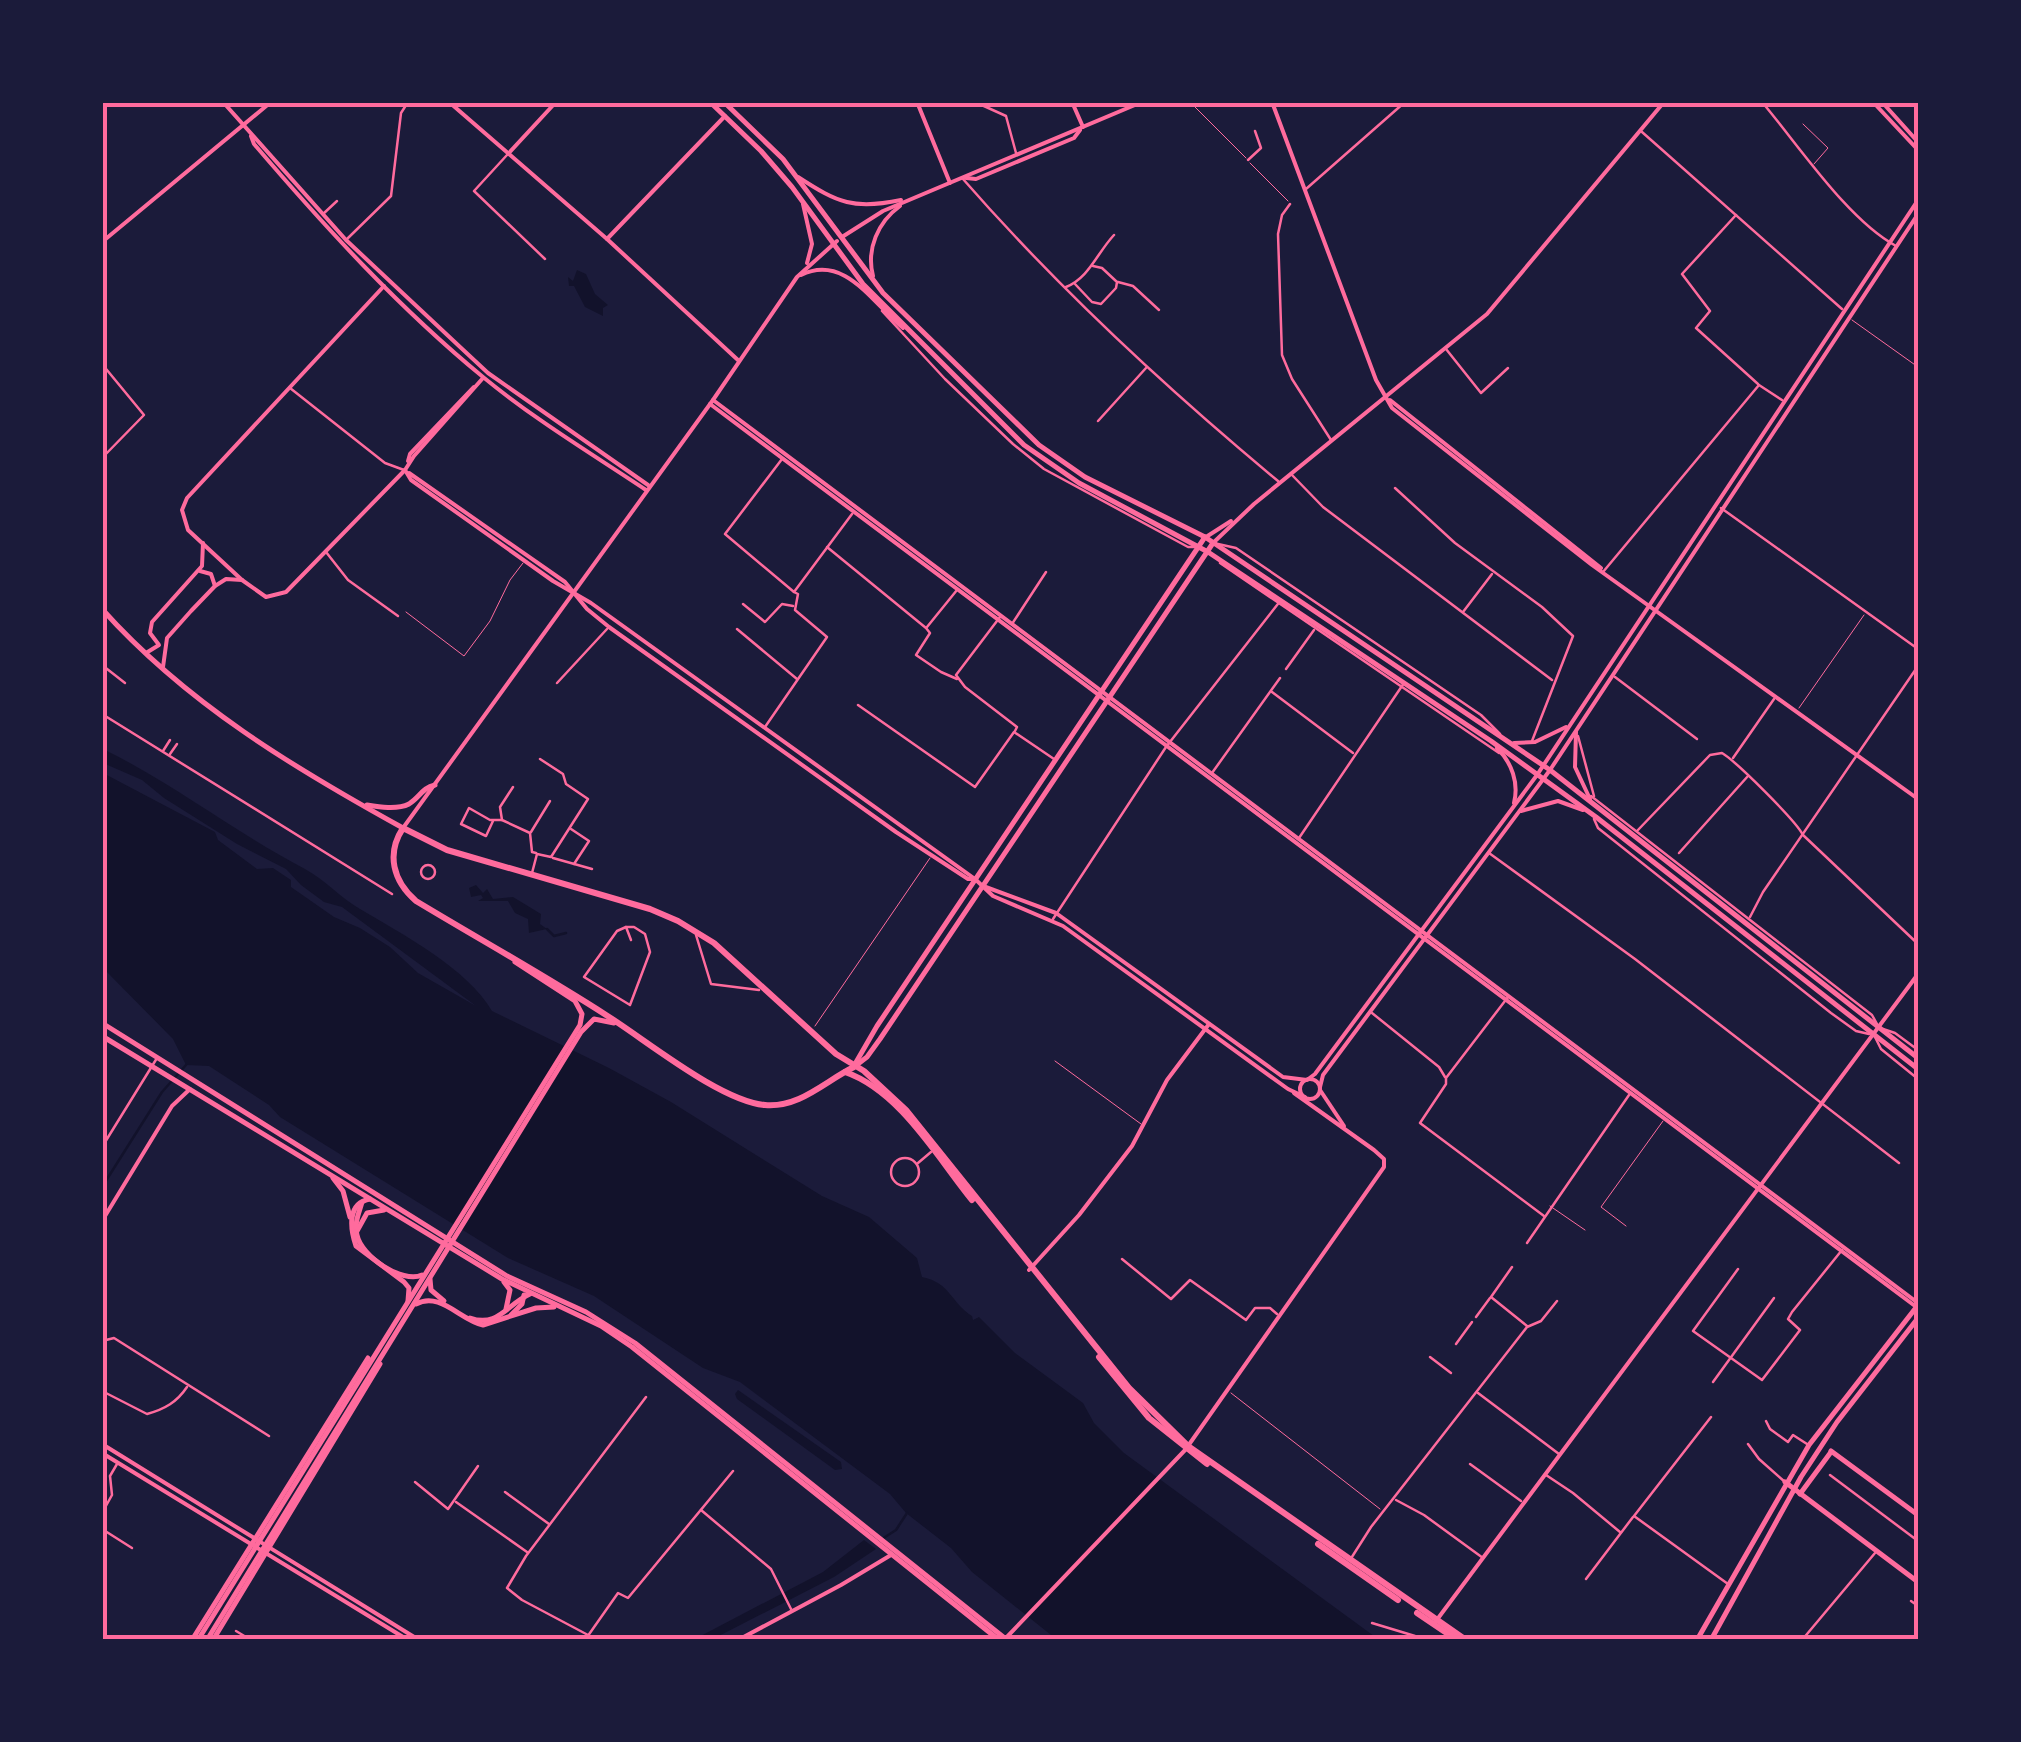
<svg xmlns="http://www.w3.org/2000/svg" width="2021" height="1742" font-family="'Fira Sans Condensed',sans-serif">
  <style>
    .water { fill: #12122b }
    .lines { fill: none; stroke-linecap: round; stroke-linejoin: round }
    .stream { stroke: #12122b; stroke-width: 2.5 }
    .service { stroke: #ff6b9d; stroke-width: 1 }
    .pedestrian { stroke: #ff6b9d; stroke-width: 2.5 }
    .minor { stroke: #ff6b9d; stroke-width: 2.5 }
    .tertiary { stroke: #ff6b9d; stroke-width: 4 }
    .secondary { stroke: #ff6b9d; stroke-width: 4 }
    .primary { stroke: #ff6b9d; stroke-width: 5 }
    .trunk { stroke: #ff6b9d; stroke-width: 6 }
    .neatline { fill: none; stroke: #ff6b9d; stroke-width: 4 }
  </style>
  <rect width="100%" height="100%" fill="#1b1b3a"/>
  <g class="water">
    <path d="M577 270 586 274 595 294 608 305 603 308V316L585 307 574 286H569L568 277 573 281Z"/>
    <path d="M103 749C173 783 236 833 305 869 325 880 341 898 360 909 402 934 467 968 492 1011L609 1068 671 1102 822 1196 869 1217 917 1258 922 1277C951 1283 951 1303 972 1316L973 1320 979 1317 1015 1353 1083 1403 1094 1423 1124 1453 1378 1639H1056L972 1572 951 1548 906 1513 890 1494 740 1382 703 1368 594 1296 508 1258 280 1117 269 1105 209 1066 186 1065 173 1039 103 968V773L215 832 218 840 257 869 273 868 291 880V887L334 917 360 928 390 947 418 973 476 1006 342 907 324 902 301 885 286 869 237 844 164 798 142 780 103 763Z"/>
    <path d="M476 885 483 893 487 889 493 899 513 897 541 914 540 924 547 929 529 933 528 919 515 913 508 901H478L483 898 481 895 471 897 469 888Z"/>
    <path d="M738 1390 841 1462 842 1469 835 1470 737 1399 735 1394Z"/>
    <path d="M864 1540 876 1549 834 1577 713 1639 693 1640 823 1572Z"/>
  </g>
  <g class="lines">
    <g class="stream">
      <path d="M547 929 554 936 566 933"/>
      <path d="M102 1187 162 1092 186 1065"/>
      <path d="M882 1539 896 1530 907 1513"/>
    </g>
    <g class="service">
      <path d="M1190 102 1246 158"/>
      <path d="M1803 124 1828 148 1814 164"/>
      <path d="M1250 163 1288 201"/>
      <path d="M1852 320 1918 367"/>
      <path d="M406 612 464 656 490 621 510 580 523 563"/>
      <path d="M1799 708 1864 615"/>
      <path d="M815 1026 930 858"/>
      <path d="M1055 1061 1141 1124"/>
      <path d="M1550 1206 1585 1230"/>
      <path d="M1626 1226 1601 1207 1663 1121"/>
      <path d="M1231 1393 1380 1509"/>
    </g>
    <g class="pedestrian">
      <path d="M323 214 337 201"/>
      <path d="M102 665 125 683"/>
      <path d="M557 683 607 629"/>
      <path d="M102 714 392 894"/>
      <path d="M163 751 170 740"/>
      <path d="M170 754 177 744"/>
      <circle cx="428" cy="872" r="7"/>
      <path d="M626 927H634L645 934 650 952 630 1005 584 977 617 931Z"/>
      <path d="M626 927 631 940"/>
      <path d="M696 935 711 984 759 990"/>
      <circle cx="905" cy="1172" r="14"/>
      <path d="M918 1163 931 1152"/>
      <path d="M1476 1317 1490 1298"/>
      <path d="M1456 1344 1472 1322"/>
      <path d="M1430 1357 1451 1373"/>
      <path d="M1766 1421 1770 1429 1788 1442 1793 1435 1807 1444"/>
      <path d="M1748 1444 1759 1459 1785 1482"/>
      <path d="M1830 1475 1918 1541"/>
      <path d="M1911 1601 1918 1606"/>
      <path d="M1372 1623 1415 1636"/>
    </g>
    <g class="minor">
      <path d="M954 102H961"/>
      <path d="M975 102 1006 116 1016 153"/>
      <path d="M1762 102C1799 146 1848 220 1896 246"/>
      <path d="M1642 132 1842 309"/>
      <path d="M507 155 474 191 545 259"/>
      <path d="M1248 160 1261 148 1255 131"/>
      <path d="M963 179C1059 289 1166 388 1278 481"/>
      <path d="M1306 189 1405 102"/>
      <path d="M1290 204 1282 215 1278 234 1282 355 1292 379 1331 440"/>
      <path d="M1736 215 1682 274 1710 311 1696 328 1758 384"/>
      <path d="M347 239 391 196 401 113 408 102"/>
      <path d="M1118 282 1133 286 1159 310"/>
      <path d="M1075 284 1092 302 1101 304 1116 288 1117 282 1102 268 1093 266"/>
      <path d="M1066 287C1089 278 1097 253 1114 235"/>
      <path d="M882 311 945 379 1013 444 1044 469 1188 547H1196"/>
      <path d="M1446 349 1481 393 1508 368"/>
      <path d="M102 364 144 415 102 458"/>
      <path d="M290 388 385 463 404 470"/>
      <path d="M1098 421 1146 368"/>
      <path d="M782 459 725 534 794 592 852 514"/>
      <path d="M1292 475 1323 507 1552 680"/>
      <path d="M1395 488 1455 543 1542 607 1573 636 1532 741"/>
      <path d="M1721 508 1918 649"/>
      <path d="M1218 544 1236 548 1481 715 1500 734"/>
      <path d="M827 547 926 628 930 633 916 655 941 672 957 679"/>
      <path d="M326 552 348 580 398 616"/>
      <path d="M1220 563 1499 753"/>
      <path d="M1603 572 1759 385 1782 400"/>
      <path d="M743 604 765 622 782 604 793 606"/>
      <path d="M1463 612 1492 574"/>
      <path d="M1000 617 956 675 965 687 1017 727 1015 731"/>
      <path d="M1012 624 1046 572"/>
      <path d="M927 627 957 590"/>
      <path d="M737 629 797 679"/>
      <path d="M1286 669 1314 630"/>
      <path d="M1615 677 1697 739"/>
      <path d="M1272 692 1353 753"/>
      <path d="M858 705 975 787 1014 732 1054 759"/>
      <path d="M765 727 827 637 795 610 798 594 794 592"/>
      <path d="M1578 736 1594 796"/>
      <path d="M1733 758 1774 699"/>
      <path d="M1212 773 1280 678"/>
      <path d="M513 787 500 807 502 820 530 833 532 852 536 853"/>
      <path d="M1591 796 1872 1015 1877 1024"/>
      <path d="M1594 819 1598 828 1831 1013 1856 1031 1869 1034"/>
      <path d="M493 821 486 836 461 824 469 808 490 820H502"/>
      <path d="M571 829 589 841 574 864"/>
      <path d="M1637 831 1710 755 1722 753C1737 762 1796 821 1803 835L1918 944"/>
      <path d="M531 832 550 801"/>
      <path d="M1299 838 1404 683"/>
      <path d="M1489 853 1635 959 1899 1163"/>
      <path d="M1679 853 1748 776"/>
      <path d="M553 858 592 869"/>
      <path d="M532 873 537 854 551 857 588 799 566 784 563 774 540 759"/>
      <path d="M1750 917 1763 892 1918 666"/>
      <path d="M1053 919 1166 747 1281 600"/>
      <path d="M1508 997 1446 1078V1084L1420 1123 1544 1216"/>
      <path d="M1372 1013 1439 1067 1445 1077"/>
      <path d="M1883 1029 1895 1033 1918 1050"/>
      <path d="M1875 1037 1881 1049 1918 1079"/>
      <path d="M102 1147 157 1058"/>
      <path d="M1527 1243 1629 1095"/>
      <path d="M1122 1259 1171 1299 1190 1280 1246 1320 1255 1308H1270L1277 1314"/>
      <path d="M1512 1267 1491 1297 1527 1326"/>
      <path d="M1738 1269 1693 1331 1762 1380 1800 1330 1788 1319 1792 1312 1842 1250"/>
      <path d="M102 1341 114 1338 269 1436"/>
      <path d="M1713 1382 1774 1298"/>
      <path d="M102 1391 147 1414C165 1409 177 1402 187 1387"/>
      <path d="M1478 1393 1559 1454"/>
      <path d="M1711 1417 1634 1516 1728 1584"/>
      <path d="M1470 1464 1521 1501"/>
      <path d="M1546 1475 1573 1493 1620 1532"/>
      <path d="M415 1482 448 1509 478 1466"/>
      <path d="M505 1492 549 1524"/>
      <path d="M1396 1500 1424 1515 1483 1558"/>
      <path d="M456 1502 527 1552"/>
      <path d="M701 1510 771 1569 791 1609"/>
      <path d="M102 1513 112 1495 110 1476 117 1464"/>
      <path d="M102 1529 132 1548"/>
      <path d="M1350 1560 1371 1527 1527 1327 1541 1321 1557 1301"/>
      <path d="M1586 1579 1633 1517"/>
      <path d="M236 1631 251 1640"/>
      <path d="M588 1635 522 1600 507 1588 526 1556 646 1397"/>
      <path d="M585 1640 618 1593 628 1598 733 1471"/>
      <path d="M1802 1640 1875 1553"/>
    </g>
    <g class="tertiary">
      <path d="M449 102 607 239 739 361"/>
      <path d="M917 102 950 183"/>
      <path d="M1072 102 1083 127"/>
      <path d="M1272 102 1376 380 1392 408 1592 565 1918 799"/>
      <path d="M508 154 556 102"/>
      <path d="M798 177C838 203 854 210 901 200"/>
      <path d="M966 178 976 179 1074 138 1080 130"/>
      <path d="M842 237 883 211 1142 102"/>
      <path d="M607 239 725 116"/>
      <path d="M873 276C866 249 878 222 900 206"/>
      <path d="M384 286 187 498 182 510 188 530 242 580 266 597 286 592 405 470 414 456 483 378"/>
      <path d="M1390 400 1601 568"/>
      <path d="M408 461 410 454 474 387"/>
      <path d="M1206 537 1231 521"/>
      <path d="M1213 543 1254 504 1487 314 1664 102"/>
      <path d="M200 571 211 574 215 586"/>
      <path d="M146 653 159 645 150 633 152 622 202 566 203 543"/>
      <path d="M163 667 167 638 191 611 215 586 226 579 242 580"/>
      <path d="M1320 1090 1344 1126"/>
      <path d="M102 1221 172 1106 190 1089"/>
      <path d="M1029 1270 1079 1215 1132 1146 1167 1080 1209 1024"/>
      <path d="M1188 1446 1384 1167V1159L1374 1150 1294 1093"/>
      <path d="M1436 1621 1918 974"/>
      <path d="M738 1640 841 1585 891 1555"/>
    </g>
    <g class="secondary">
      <path d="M223 102 346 240 459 346 488 373 648 485"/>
      <path d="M1873 102 1918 150"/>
      <path d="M1882 102 1918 142"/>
      <path d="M251 136 254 144C325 227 399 308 483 377 534 419 592 454 646 490"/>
      <path d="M803 204 812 244 807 263"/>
      <path d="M102 242 271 102"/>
      <path d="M801 275C845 253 873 304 903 328"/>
      <path d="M713 400 1918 1303"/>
      <path d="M710 404 1915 1306"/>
      <path d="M405 470 411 480 553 581 591 603 975 879 993 896 1063 926 1288 1089 1305 1097"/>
      <path d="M409 473 565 582 587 609 609 627 896 832 968 879H975"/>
      <path d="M1576 732 1575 767 1590 799"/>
      <path d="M1514 743 1535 742 1566 727"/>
      <path d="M1497 748C1512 763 1519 783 1514 803"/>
      <path d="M1521 811 1558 801 1583 810"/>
      <path d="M403 828 713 400 797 277 837 241"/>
      <path d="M983 886 1056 913 1283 1077 1307 1080 1315 1074 1537 775 1918 200"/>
      <circle cx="1310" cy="1089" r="10"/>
      <path d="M1320 1087 1323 1075 1550 770 1918 214"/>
      <path d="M102 1444 419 1640"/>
      <path d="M102 1453 408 1640"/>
      <path d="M1004 1640 1187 1448"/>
    </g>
    <g class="primary">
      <path d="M710 102 761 151 792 187 863 284 1024 445 1079 483 1208 552 1491 741 1596 817 1918 1069"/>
      <path d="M724 102 783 159 883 293 1039 445 1085 477 1205 537 1550 770 1918 1058"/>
      <path d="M102 609C186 703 294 768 403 828"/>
      <path d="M367 805C379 807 397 810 409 804 420 797 422 788 435 785"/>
      <path d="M102 1023 507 1276 586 1312 635 1343 1007 1640"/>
      <path d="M102 1036 502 1279 601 1326 632 1347 999 1640"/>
      <path d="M855 1064 877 1026 1205 537"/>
      <path d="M854 1067 867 1057 880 1039 1213 543"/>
      <path d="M333 1178 343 1191 350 1217"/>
      <path d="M370 1199C347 1203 350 1228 356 1246L404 1282 409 1288 408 1301"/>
      <path d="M362 1202C359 1213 354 1223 357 1235 361 1256 402 1284 422 1275"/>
      <path d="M357 1231 367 1213 384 1210"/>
      <path d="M430 1279 431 1290 444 1301"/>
      <path d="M504 1282 510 1290 506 1309"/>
      <path d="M416 1304C440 1291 460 1320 483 1325L536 1308 554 1307"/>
      <path d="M511 1315 522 1304 524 1295"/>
      <path d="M470 1318C498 1328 507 1304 530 1294"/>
      <path d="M1831 1451 1918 1515"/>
      <path d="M1785 1482 1918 1582"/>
      <path d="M1800 1494 1831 1452"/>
      <path d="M192 1640 368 1358"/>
      <path d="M198 1640 580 1025 582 1014 575 1001 515 962"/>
      <path d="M207 1640 581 1032 594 1019 614 1023"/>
      <path d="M213 1640 380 1364"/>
      <path d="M1697 1640 1809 1445 1918 1305"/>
      <path d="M1711 1640 1801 1477 1837 1422 1918 1318"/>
    </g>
    <g class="trunk">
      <path d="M854 1067C825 1081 800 1108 765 1105 720 1101 646 1040 606 1015 544 975 479 939 416 901 393 881 386 854 403 828L447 850 650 909 678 921 714 943 836 1054 864 1071 906 1110 1129 1388 1188 1446 1466 1640"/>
      <path d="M845 1072C900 1091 937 1157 972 1200"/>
      <path d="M1099 1357 1149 1418 1207 1464"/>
      <path d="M1318 1544 1398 1600"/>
      <path d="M1417 1613 1457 1640"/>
    </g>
  </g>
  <rect width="2021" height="1742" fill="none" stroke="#1b1b3a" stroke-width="210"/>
  <rect x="105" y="105" width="1811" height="1532" class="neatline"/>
</svg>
